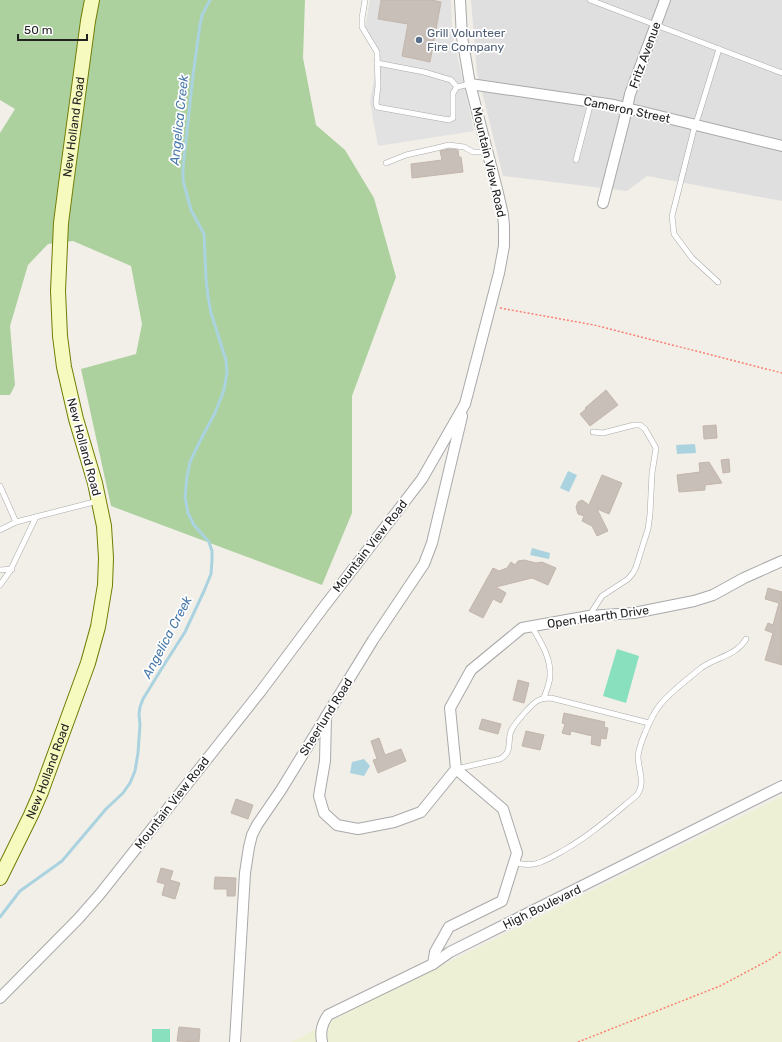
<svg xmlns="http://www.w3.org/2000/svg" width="782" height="1042" font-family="Rubik,sans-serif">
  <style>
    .residential { fill: #e0dfdf }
    .farmland { fill: #eef0d5 }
    .forest { fill: #add19e }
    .pitch { fill: #88e0be }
    .parking { fill: #e2e2e2 }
    .water { fill: #aad3df }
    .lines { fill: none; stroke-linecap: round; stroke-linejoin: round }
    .stream { stroke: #aad3df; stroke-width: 3 }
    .building { fill: #c7bfb8; stroke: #c4b6ab }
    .lane-casing { stroke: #a9a9a9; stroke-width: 6 }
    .street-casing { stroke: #a9a9a9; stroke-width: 12 }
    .secondary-casing { stroke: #707d05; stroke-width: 16 }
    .path { stroke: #fa8072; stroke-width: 1.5; stroke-dasharray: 2 2; stroke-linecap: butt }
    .lane { stroke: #fff; stroke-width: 5 }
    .street { stroke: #fff; stroke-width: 10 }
    .secondary { stroke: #f7fabf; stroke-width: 14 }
    .service-dot { fill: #5c6f8a; stroke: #fff; stroke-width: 1.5 }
    .labels { text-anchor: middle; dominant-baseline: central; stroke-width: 3.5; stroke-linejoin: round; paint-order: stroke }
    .service-label { font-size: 12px; fill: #4e5e75; stroke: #fff; text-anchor: start }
    .street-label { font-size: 12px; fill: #222; stroke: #fff }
    .water-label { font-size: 13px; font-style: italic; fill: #4a7aab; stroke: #fff }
  </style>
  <rect width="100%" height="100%" fill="#f2efe9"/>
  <path class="residential" d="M471 0H782V201L647 176 627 191 503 176 477 72Z"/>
  <path class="farmland" d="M782 796V1042H291L376 998Z"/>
  <path class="forest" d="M0 0H305L303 58 316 125 345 150 374 198 396 277 352 396V513L322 585 111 506 81 369 136 354 142 324 131 266 73 241 48 244 28 265 10 326 15 385 10 395H0V133L15 109 0 100Z"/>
  <g class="pitch">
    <path d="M617 649 639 656 626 703 603 696Z"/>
    <rect x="152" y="1029" width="18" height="13"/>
  </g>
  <path class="parking" d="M370 0H451L452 32 474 131 378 146 370 102 379 51 365 27Z"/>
  <g class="water">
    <path d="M695 444 696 453 677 454 676 445Z"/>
    <path d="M568 471 577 475 569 492 560 488Z"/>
    <path d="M532 548 550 553 549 559 530 555Z"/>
    <path d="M364 759 370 766 364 776 350 773 352 762Z"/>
  </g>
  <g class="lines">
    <path class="stream" d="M0 917 20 891 62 861 106 809 123 793 130 783 135 771 138 753 140 725 139 714 140 707 143 699 162 668 185 632 204 591 211 574 212 560V551L209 542 194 525 188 513 185 497 187 477 190 462 200 441 215 413 224 390 227 372 226 360 211 313 208 296 206 279 204 234 191 210 183 180V168L193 75 200 25 202 15 210 0"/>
  </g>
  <g class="building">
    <path d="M381 0H431L441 2 430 62 402 56 408 24 378 19Z"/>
    <path d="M449 149 458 150 459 157H461L463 172 412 178 411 164 442 160 440 151Z"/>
    <path d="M606 390 618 405 590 426 580 414 586 409 585 408Z"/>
    <path d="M716 425 717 438 704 439 703 426Z"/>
    <path d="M729 459 730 472 723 473 721 460Z"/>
    <path d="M709 462 722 483 705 485V490L679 492 677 475 700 472 699 463Z"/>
    <path d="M602 475 622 483 609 514 597 509 608 531 597 536 592 526 582 521 584 516 578 514 576 507 578 502 582 500 589 505Z"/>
    <path d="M524 560 536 563 542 562 556 568 548 585 532 578 496 587 506 593 501 603 493 599 483 618 469 611 493 568 499 571 507 568 511 562 515 565 518 561Z"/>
    <path d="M768 588 782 592V665L765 660 773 633 765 630 768 623 773 625 779 603 765 599Z"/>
    <path d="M518 680 529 683 524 703 513 700Z"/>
    <path d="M564 713 605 722 604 727 608 728 606 739 601 738 600 746 591 744 592 736 571 731 570 735 562 733 565 724 562 723Z"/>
    <path d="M482 719 501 724 498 734 479 729Z"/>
    <path d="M526 731 544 735 540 750 522 746Z"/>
    <path d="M379 738 385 755 401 749 406 761 378 773 373 760 377 759 371 741Z"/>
    <path d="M236 799 253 805 248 819 231 813Z"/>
    <path d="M161 868 173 871 170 880 180 883 175 899 162 895 165 884 157 882Z"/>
    <path d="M215 877 236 878 235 896H227V889H214Z"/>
    <path d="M179 1027 200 1029 199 1042 177 1041Z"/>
  </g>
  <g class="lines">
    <g class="lane-casing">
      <g id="lane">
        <path d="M365 0 362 18V27L377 52 378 86 376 102 377 107 449 120 453 118V93L457 87 470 84"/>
        <path d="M590 0 782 73"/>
        <path d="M377 63 424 72 451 80 457 87"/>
        <path d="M576 160 591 102"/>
        <path d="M386 163 406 155 437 148 449 145 464 147 473 152H488"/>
        <path d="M718 282 692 258 674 234 672 216 695 125 699 114 719 49"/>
        <path d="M0 486 16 522"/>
        <path d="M0 530 16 522 98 501"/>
        <path d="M0 570 12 569"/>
        <path d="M0 585 10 571 36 517"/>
        <path d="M589 616 602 596 628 579 633 573 636 567 648 529 650 514 652 473 656 448 645 429 640 425H634L603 433 593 432"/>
        <path d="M532 627C541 643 551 657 550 676 550 683 546 691 544 698"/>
        <path d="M456 769 500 759C513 752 507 742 511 731 514 724 533 702 539 700 543 698 546 698 551 698L649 723"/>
        <path d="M514 863C522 864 531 866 538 863 548 860 557 854 566 849 592 834 614 814 637 795 646 782 638 770 638 756 639 748 642 740 645 733 649 723 653 713 660 705 670 692 688 679 701 668 716 657 736 656 746 639"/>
      </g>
    </g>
    <g class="street-casing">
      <g id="street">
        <path d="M470 84 614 105 782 146"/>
        <path d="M603 203 624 121 630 94 665 0"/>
        <path d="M326 716 325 761 319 796 324 813 337 825 358 829 394 822 421 812 456 769 450 708 471 670 522 628 589 616 634 613 694 601 713 595 744 578 782 561"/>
        <path d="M433 964 435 952 449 927 502 901 517 853 503 809 456 769"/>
        <path d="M0 998 78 919 100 894 261 691 323 608 422 479 465 404 499 273 504 246V226L503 215 498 193 470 84 462 37 460 0"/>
        <path d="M235 1042 245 873 249 847 252 835 257 825 281 790 373 640 424 564 432 543 462 416"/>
        <path d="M322 1042C320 1031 322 1024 328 1015L433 964 450 952 782 786"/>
      </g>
    </g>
    <g class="secondary-casing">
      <g id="secondary">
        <path id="s1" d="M0 878 31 815 41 792 88 663 98 627 105 585 106 558 104 526 95 483 76 419 64 367 60 336 58 291 61 223 66 184 88 21 92 0"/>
      </g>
    </g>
    <g class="path">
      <path d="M500 308 594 325 782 373"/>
      <path d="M578 1042 720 986 769 960 782 951"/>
    </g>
    <use href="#lane" class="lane"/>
    <use href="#street" class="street"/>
    <use href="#secondary" class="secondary"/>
  </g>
  <circle class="service-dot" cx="419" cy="40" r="4"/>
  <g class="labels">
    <g class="service-label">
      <text x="427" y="33">Grill Volunteer<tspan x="427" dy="14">Fire Company</tspan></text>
    </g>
    <g class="street-label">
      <text transform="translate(645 55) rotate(-70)">Fritz Avenue</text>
      <text transform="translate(627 110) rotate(12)">Cameron Street</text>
      <text stroke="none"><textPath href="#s1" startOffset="777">New Holland Road</textPath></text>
      <text transform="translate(489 162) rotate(77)">Mountain View Road</text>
      <text transform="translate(84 447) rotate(75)">New Holland Road</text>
      <text transform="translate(370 546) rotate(-52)">Mountain View Road</text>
      <text transform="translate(598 617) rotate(-8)">Open Hearth Drive</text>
      <text transform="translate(326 717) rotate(-58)">Sheerlund Road</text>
      <text stroke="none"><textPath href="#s1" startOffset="117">New Holland Road</textPath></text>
      <text transform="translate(172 803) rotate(-52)">Mountain View Road</text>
      <text transform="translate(542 907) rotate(-26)">High Boulevard</text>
    </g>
    <g class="water-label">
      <text transform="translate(179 120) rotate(-84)">Angelica Creek</text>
      <text transform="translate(167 637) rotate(-62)">Angelica Creek</text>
    </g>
  </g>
  <path d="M18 34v6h69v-6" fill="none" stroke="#222222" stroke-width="2"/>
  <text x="24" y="34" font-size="12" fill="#222222" stroke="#ffffff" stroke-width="3" paint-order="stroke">50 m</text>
</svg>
